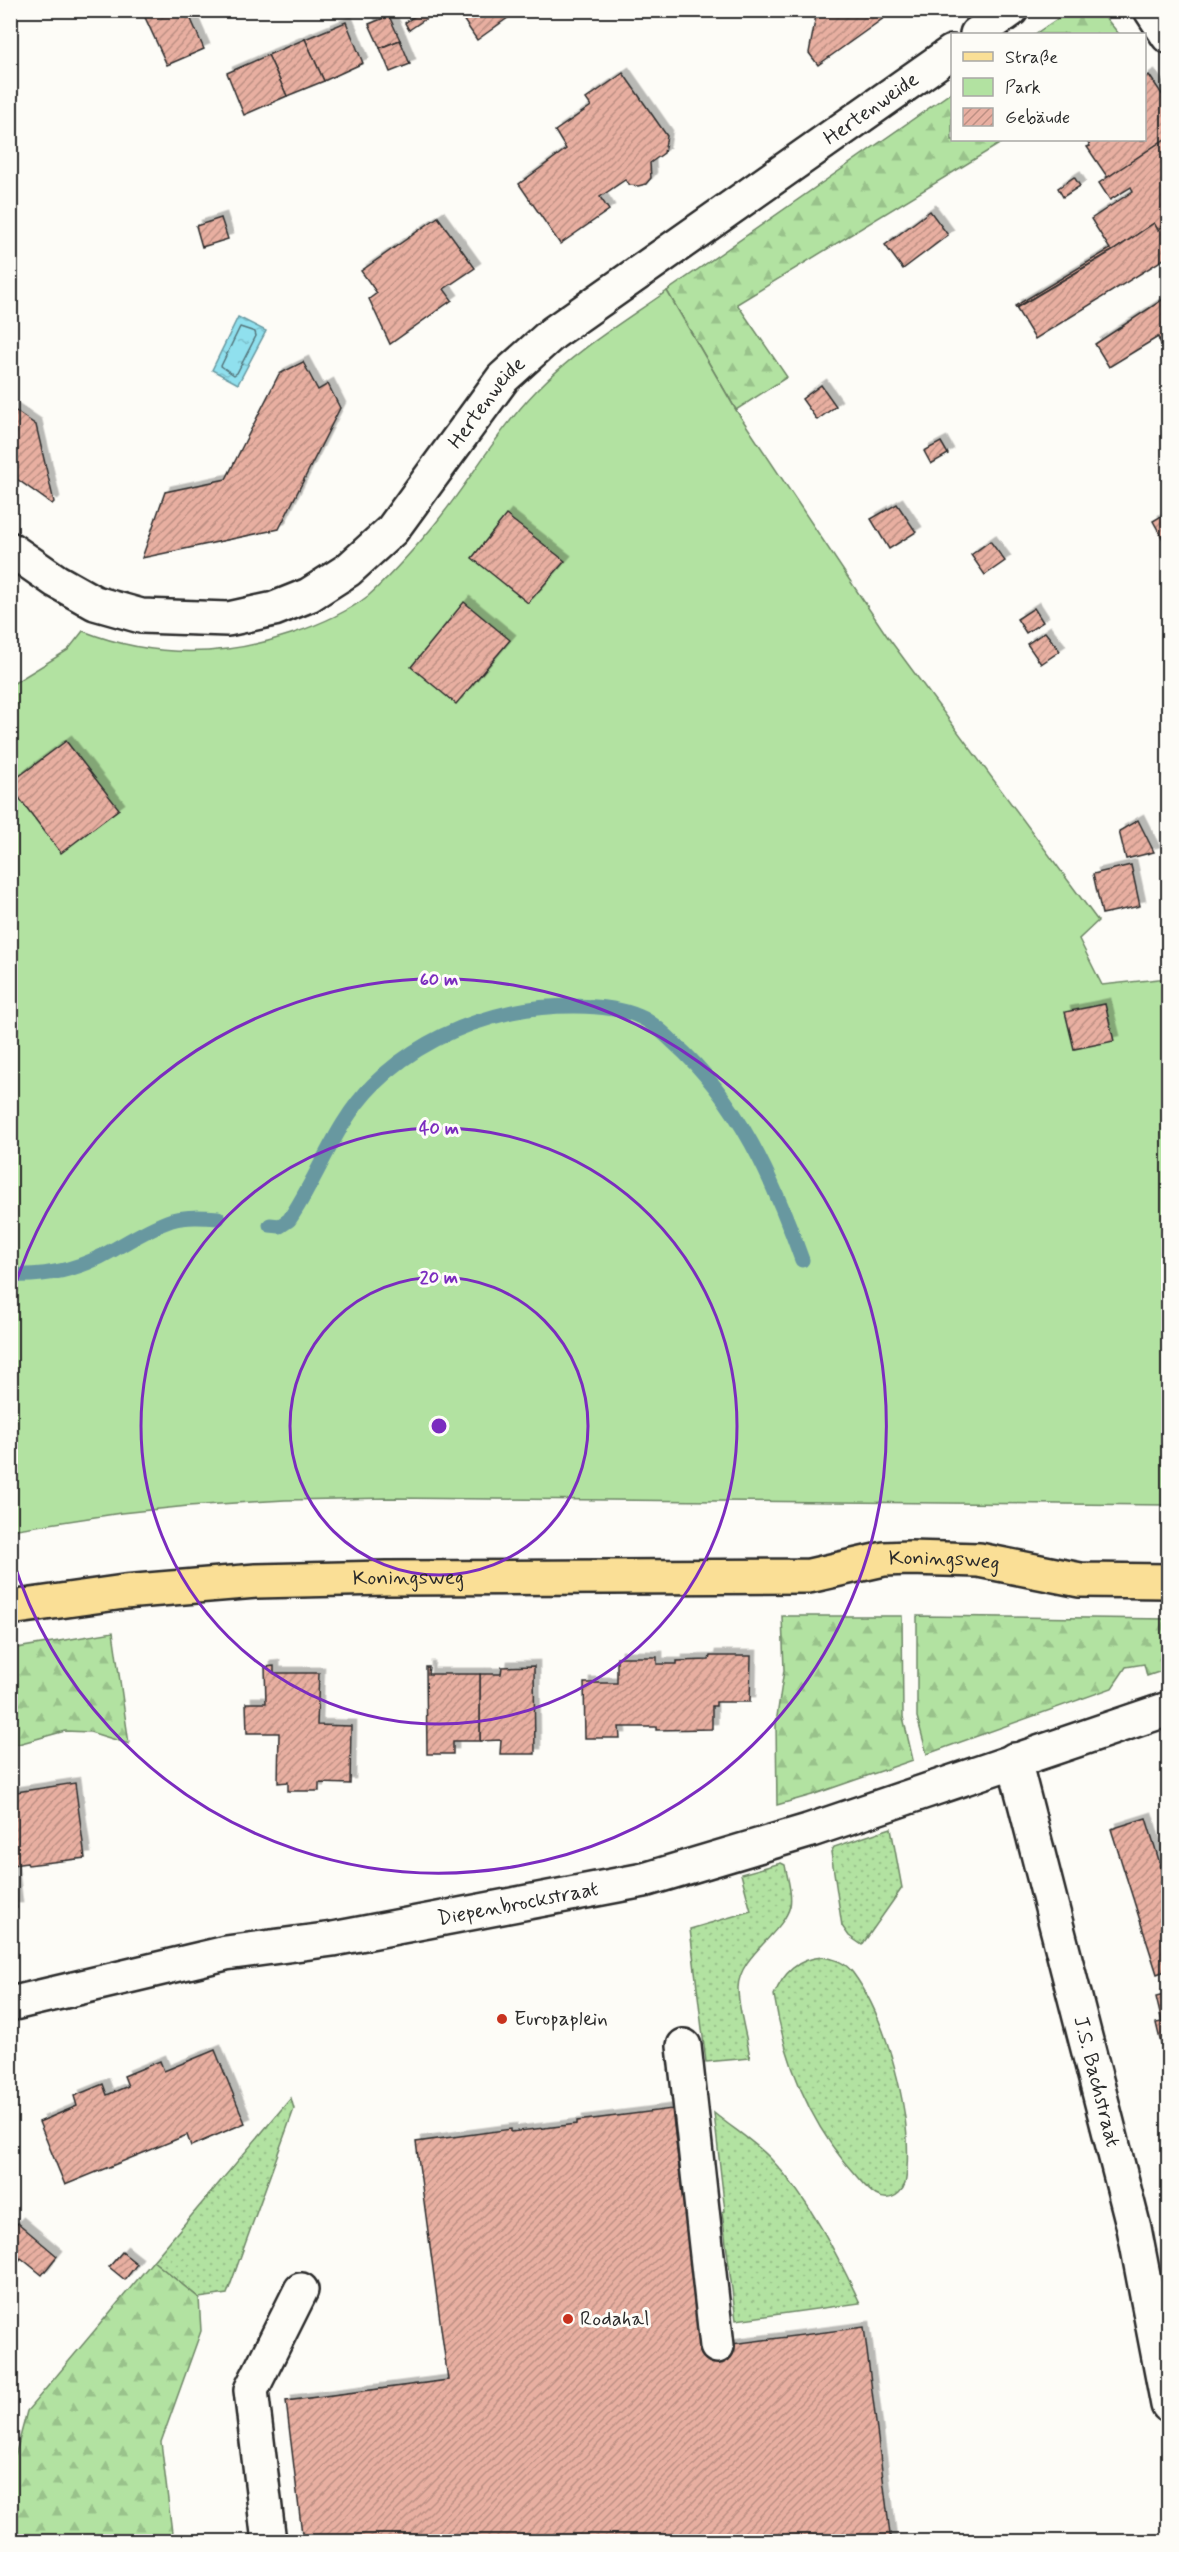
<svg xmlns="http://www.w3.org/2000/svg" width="1179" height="2552" font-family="Mynerve,sans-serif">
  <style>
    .grass { fill: url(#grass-dots); stroke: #6e8666; stroke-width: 1.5 }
    .forest { fill: url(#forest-firs); stroke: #6e8666; stroke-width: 1.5 }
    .park { fill: #b2e2a1; stroke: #6e8666; stroke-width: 1.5 }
    .water { fill: url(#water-ripples); stroke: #6898a0; stroke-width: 1.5 }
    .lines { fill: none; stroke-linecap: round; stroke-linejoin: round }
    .shore { stroke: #537379; stroke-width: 1.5 }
    .stream { stroke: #6898a0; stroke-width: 15 }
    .building { fill: url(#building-hatch); stroke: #2b2b2b; stroke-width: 1.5; filter: url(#shadow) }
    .minor-casing { stroke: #2b2b2b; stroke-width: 38 }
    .major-casing { stroke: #2b2b2b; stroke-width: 38 }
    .minor { stroke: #fdfcf7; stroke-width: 33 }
    .major { stroke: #fadf96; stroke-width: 33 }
    .ring { fill: none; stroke: #7b2cbf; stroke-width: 3 }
    .poi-dot { fill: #c8321e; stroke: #fdfcf7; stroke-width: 2 }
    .labels { text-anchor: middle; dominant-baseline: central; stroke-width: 6; stroke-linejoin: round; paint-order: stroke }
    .street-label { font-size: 21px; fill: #2b2b2b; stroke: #fdfcf7 }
    .poi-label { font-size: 21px; fill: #2b2b2b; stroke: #fdfcf7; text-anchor: start }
    .centre { fill: #7b2cbf; stroke: #fdfcf7; stroke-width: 3 }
    .ring-label { font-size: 18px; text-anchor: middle; font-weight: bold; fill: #7b2cbf; stroke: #fdfcf7; stroke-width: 6; stroke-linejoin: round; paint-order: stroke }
  </style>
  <defs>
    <pattern id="grass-dots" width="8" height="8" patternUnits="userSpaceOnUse" patternTransform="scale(1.5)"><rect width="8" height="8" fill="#b2e2a1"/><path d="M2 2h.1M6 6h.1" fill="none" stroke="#99c28b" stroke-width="1.8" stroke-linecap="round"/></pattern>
    <pattern id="forest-firs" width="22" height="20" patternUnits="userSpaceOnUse" patternTransform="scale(1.5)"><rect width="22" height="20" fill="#b2e2a1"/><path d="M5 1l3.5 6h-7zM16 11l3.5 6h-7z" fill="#99c28b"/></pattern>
    <pattern id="water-ripples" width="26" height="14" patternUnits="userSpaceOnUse" patternTransform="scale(1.5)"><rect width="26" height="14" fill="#90e0ee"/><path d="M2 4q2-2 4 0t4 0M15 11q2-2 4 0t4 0" fill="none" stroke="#7cc0cc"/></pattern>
    <pattern id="building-hatch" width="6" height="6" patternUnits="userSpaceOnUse" patternTransform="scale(1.5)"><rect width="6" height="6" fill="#e8afa1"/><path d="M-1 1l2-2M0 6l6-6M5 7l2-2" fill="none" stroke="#bc8f83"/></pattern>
    <filter id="shadow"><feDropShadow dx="5.5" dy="-5.5" stdDeviation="0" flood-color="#0004"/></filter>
  </defs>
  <rect width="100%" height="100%" fill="#fdfcf7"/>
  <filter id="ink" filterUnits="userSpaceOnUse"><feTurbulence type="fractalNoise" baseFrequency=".0167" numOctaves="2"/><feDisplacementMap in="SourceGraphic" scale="12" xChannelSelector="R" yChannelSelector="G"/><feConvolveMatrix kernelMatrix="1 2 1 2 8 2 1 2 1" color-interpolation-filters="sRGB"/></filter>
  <g filter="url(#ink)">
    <g class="grass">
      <path d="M891 1828 902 1888 862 1945 849 1936 842 1926 831 1852 834 1847Z"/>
      <path d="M781 1863 785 1865C787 1877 793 1894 790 1906 783 1934 739 1955 738 1988 738 2009 747 2037 750 2058L706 2062 690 1929 751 1911 741 1874Z"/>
      <path d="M822 1957C835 1959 845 1962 853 1973 887 2019 911 2111 907 2168 906 2177 907 2186 899 2193 883 2207 868 2190 858 2178 811 2127 785 2063 774 1995 784 1972 798 1959 822 1957Z"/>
      <path d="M291 2098 294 2109 227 2294 199 2298 153 2261Z"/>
      <path d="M714 2113C732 2128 755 2142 771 2159 809 2199 837 2254 860 2303L736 2320 722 2212 725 2211Z"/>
    </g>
    <g class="forest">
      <path d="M1069 11H1100L1119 34H1035Z"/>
      <path d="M952 92V140H1006L737 304 787 377 736 410 667 291Z"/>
      <path d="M782 1616H902L903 1717 913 1760 812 1795 777 1805 776 1723 784 1670Z"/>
      <path d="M917 1616 1168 1619V1669L1147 1676 1144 1664 1126 1667 1112 1688 927 1754 917 1717Z"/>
      <path d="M113 1632 129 1744 90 1732 65 1731 11 1746V1649Z"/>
      <path d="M153 2261 199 2298 201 2331 161 2442 173 2541H11V2471L27 2411Z"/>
    </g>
    <path class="park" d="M667 291 736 410 887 636 1098 921 1079 939 1102 985 1168 978V1505L390 1498 285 1500 188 1506 121 1513 11 1530V685L68 650 83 631C152 658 221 658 291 634 318 625 345 614 368 596 386 580 414 549 430 530 468 485 496 432 537 390 575 351 623 322 667 291Z"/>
    <path class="water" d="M238 317 266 331 238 384 212 370Z"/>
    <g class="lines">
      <path class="shore" d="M240 327 255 332 256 336 237 373 234 375 221 366Z"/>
      <g class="stream">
        <path d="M270 1225 280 1226 289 1220C319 1176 335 1123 373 1085 412 1046 459 1024 512 1012 545 1005 607 1002 638 1016 651 1021 664 1033 674 1043 738 1100 774 1181 802 1260"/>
        <path d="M10 1275C48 1277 81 1269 113 1250 132 1239 151 1227 172 1220 187 1216 203 1217 218 1218"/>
      </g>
    </g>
    <g class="building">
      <path d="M148 10H187L204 49 167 65 143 13Z"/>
      <path d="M423 10 430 16 409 30 405 23Z"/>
      <path d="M457 10H519L477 40Z"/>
      <path d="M817 10H895L818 65 809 53Z"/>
      <path d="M389 16 400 40 380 48 369 24Z"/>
      <path d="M346 22 363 63 324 81 305 39Z"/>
      <path d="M305 39 324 81 287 96 268 55Z"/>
      <path d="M400 40 410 64 390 72 380 48Z"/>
      <path d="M268 55 287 96 244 115 227 73Z"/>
      <path d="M623 73 667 136 664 153 650 163 651 178 646 184 638 186 630 185 625 180 600 197 609 210 560 244 519 184 566 149 555 131 591 106 586 99Z"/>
      <path d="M1149 75 1168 103V137L1108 178 1087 147 1090 146 1086 140H1144V78Z"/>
      <path d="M1168 137V222L1158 230 1154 223 1114 250 1016 308 1015 306 1110 249 1091 219 1133 191 1131 187 1110 200 1099 183Z"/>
      <path d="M1074 177 1080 186 1063 197 1058 188Z"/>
      <path d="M930 211 948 235 903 269 885 245Z"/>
      <path d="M438 217 475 268 444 289 452 300 390 344 369 299 377 293 361 271Z"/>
      <path d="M221 218 228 239 202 247 196 226Z"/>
      <path d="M1168 222V259L1167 257 1035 339 1016 308 1114 250 1154 223 1158 230Z"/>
      <path d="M1168 296V335L1159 340 1158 337 1109 367 1095 344Z"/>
      <path d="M1168 335V355L1159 340Z"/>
      <path d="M303 362 318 390 328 384 340 408 279 529 142 558 165 492 226 479 279 374Z"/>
      <path d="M821 385 836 406 817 420 802 399Z"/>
      <path d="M10 407 36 425 54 502 52 504 10 474Z"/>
      <path d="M941 442 948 454 931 464 924 451Z"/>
      <path d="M897 504 916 532 889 549 871 519Z"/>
      <path d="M1168 512V548L1153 521Z"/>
      <path d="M506 515 565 561 528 603 472 558Z"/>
      <path d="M990 541 1005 561 985 575 971 555Z"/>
      <path d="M464 602 510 640 456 704 411 667Z"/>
      <path d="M1034 608 1043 622 1026 633 1017 619Z"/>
      <path d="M1045 632 1060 651 1041 664 1027 644Z"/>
      <path d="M66 741 119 809 61 853 10 786V783Z"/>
      <path d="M1138 820 1154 852 1126 859 1119 831Z"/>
      <path d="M1131 865 1140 906 1102 914 1093 874Z"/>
      <path d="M1105 1004 1114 1041 1074 1049 1065 1012Z"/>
      <path d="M710 1656H751L750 1702H716V1706H712V1729L656 1730V1727H619L620 1738H585L584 1683H617V1657H657V1664H677V1661L709 1660Z"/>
      <path d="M274 1666V1673H319L317 1725 351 1726 350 1784 319 1783V1791H288V1782L278 1783 279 1733H247L246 1703H266L265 1667Z"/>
      <path d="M534 1666 535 1754H500L501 1740 480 1741V1674H501L502 1667Z"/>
      <path d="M426 1667H429L428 1674H480V1741H453V1754H427Z"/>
      <path d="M75 1783 85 1858 28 1865 27 1863 12 1865 17 1908H10V1793Z"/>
      <path d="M1146 1818 1165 1880 1168 1879V1970L1157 1974 1111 1829Z"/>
      <path d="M1168 1994V2048L1167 2043 1161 2044 1156 2023 1162 2022 1156 1997Z"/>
      <path d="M215 2050 245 2123 191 2146 187 2135 65 2185 39 2122 77 2106 74 2096 103 2084 107 2095 128 2086 124 2076 160 2061 164 2071Z"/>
      <path d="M672 2109 701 2348 864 2327 891 2542H303L286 2401 448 2380 416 2142 511 2129V2132L577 2124V2121Z"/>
      <path d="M18 2223 57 2256 42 2275 21 2258 10 2271V2231Z"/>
      <path d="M122 2252 137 2264 125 2280 109 2267Z"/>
    </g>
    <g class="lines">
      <g class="minor-casing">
        <g id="minor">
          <path d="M1151 10 1168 36"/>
          <path d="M977 34 1011 10"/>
          <path id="s1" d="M10 549 56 581 95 603 141 616 228 619 274 609 309 595 348 570 392 530 503 378 553 333 952 52"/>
          <path id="s2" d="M1014 1760 1134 2228 1168 2405"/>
          <path id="s3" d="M10 2004 226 1953 333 1939 644 1880 808 1831 1168 1709"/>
          <path d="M684 2046 717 2346"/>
          <path d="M269 2542 251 2390 301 2290"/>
        </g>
      </g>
      <g class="major-casing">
        <g id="major">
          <path id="s4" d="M10 1608 124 1592 256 1581 386 1578 809 1576 884 1559 910 1558 979 1560 1080 1580 1168 1581"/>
        </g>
      </g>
      <use href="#minor" class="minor"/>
      <use href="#major" class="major"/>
    </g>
  </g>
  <g class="ring">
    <circle cx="439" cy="1426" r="149"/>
    <circle cx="439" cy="1426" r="298"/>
    <path d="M12 1295A447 447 0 1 1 12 1557"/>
  </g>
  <g class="poi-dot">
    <circle cx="502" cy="2019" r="6"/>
    <circle cx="568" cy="2319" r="6"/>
  </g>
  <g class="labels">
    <g class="street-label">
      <text stroke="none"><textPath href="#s1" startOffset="1071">Hertenweide</textPath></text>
      <text stroke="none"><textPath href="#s1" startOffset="585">Hertenweide</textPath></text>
      <text stroke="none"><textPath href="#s4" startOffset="938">Koningsweg</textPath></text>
      <text stroke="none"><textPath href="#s4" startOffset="400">Koningsweg</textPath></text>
      <text stroke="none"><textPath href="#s3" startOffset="518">Diepenbrockstraat</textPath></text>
      <text stroke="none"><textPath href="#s2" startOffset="332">J.S. Bachstraat</textPath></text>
    </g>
    <g class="poi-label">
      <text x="514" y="2019">Europaplein</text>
      <text x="580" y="2319">Rodahal</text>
    </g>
  </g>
  <circle cx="439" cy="1426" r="9" class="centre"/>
  <g class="ring-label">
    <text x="439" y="985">60 m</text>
    <text x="439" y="1134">40 m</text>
    <text x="439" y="1283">20 m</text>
  </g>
  <rect width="1179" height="2552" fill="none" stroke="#fdfcf7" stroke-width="36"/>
  <rect x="18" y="18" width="1143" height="2516" fill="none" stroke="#2b2b2b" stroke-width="2" filter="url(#ink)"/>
  <rect x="951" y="33" width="195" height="108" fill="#fdfcf7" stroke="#a9a8a5" stroke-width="1.5"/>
  <rect x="963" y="52" width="30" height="9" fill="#fadf96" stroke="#a9a8a5" stroke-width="1.5"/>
  <text x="1005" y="63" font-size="18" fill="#2b2b2b">Straße</text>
  <rect x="963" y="78" width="30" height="18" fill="#b2e2a1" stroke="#a9a8a5" stroke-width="1.5"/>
  <text x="1005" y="93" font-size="18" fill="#2b2b2b">Park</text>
  <rect x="963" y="108" width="30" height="18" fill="url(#building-hatch)" stroke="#a9a8a5" stroke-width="1.5"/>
  <text x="1005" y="123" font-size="18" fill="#2b2b2b">Gebäude</text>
</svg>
